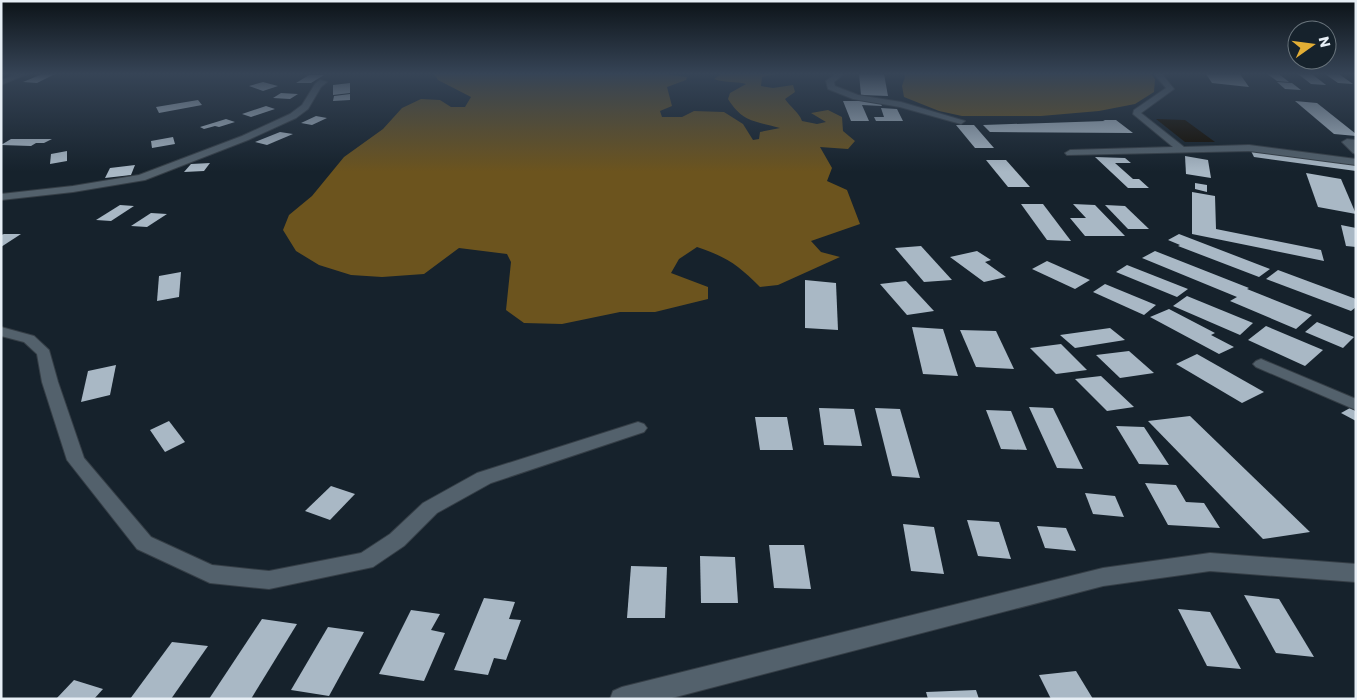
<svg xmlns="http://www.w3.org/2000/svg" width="1357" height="700" font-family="Poppins,sans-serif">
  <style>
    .forest { fill: #6c541e }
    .water { fill: #130c00 }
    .building { fill: #a9b8c5 }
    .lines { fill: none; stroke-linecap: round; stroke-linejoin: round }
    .minor-casing { stroke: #353e46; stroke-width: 2 }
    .minor { fill: #53616c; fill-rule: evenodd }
  </style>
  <rect width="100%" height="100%" fill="#16222c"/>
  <g class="forest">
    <path d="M434 74H664L687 77 686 80 667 87 672 106 660 111 662 117H682L694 111 724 112 743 124 753 140 759 139 760 132 780 128C756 121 743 123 728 99L730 93 746 84C735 81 724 83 714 79L721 74H775L762 77 761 86 773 88 793 85 795 92 785 99C790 107 799 112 802 121L817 124 826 122 811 113 828 110 842 117 843 131 855 141 848 149 820 147 832 168 827 181 847 190 860 224 811 241 821 252 840 257 778 285 760 287C738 265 727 257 697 247L679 259 671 273 708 287V299L655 312H620L562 324 524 323 506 310 511 262 507 254 459 248 424 274 382 277 351 275 319 265 296 251 283 230 289 215 312 196 344 157 383 129 402 108 421 99 440 100 451 107H465L471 97 438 80Z"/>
    <path d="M904 74H1151L1155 79 1154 92 1135 104 1099 111 1041 116H962L939 111 904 97 902 86 905 77Z"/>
  </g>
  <path class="water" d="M1156 119 1185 120 1215 142H1185Z"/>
  <g class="building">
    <path d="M42 74H55L37 83 23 82Z"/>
    <path d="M859 74H884L888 96 861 95Z"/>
    <path d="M1206 74H1240L1249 87 1212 83Z"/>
    <path d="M1267 74H1279L1289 82 1277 81Z"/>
    <path d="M1298 74H1312L1326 85 1311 84Z"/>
    <path d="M1325 74H1339L1353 84 1338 83Z"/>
    <path d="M309 75H324L311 83H296Z"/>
    <path d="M263 82 278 86 263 91 249 86Z"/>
    <path d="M1277 82 1292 83 1301 90 1285 89Z"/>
    <path d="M350 83V93L333 95V85Z"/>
    <path d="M281 93 298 94 290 99 273 98Z"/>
    <path d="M350 94V100L333 101 334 96Z"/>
    <path d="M198 100 202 105 159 113 156 107Z"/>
    <path d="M843 101H879L882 106 862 105 869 121H851Z"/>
    <path d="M1295 101 1317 103 1356 134V136L1334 134Z"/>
    <path d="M266 106 275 109 251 117 242 114Z"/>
    <path d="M881 108 897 109 903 121H876L874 117H884Z"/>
    <path d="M316 116 327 118 312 125 301 123Z"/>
    <path d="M226 119 235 122 219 127 215 126 204 129 200 127Z"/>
    <path d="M1103 120H1116L1133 133 990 132 983 125 1105 121Z"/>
    <path d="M956 125H974L994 148H975Z"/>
    <path d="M280 132 293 134 267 145 255 142Z"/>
    <path d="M173 137 175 144 152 148 151 141Z"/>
    <path d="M11 139H52L44 143H36L31 146 1 145Z"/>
    <path d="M67 151V161L50 164 51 154Z"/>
    <path d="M1251 151 1356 164V171L1254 157Z"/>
    <path d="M1185 156 1208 160 1211 178 1186 174Z"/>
    <path d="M1095 157 1125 158 1131 163H1115L1133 179H1139L1149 188H1128Z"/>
    <path d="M986 160H1006L1030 187H1008Z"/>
    <path d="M210 163 204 171 184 172 191 164Z"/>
    <path d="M135 165 131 175 105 178 110 168Z"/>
    <path d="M1306 173 1341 179 1356 214 1318 207Z"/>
    <path d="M1195 183 1207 185V192L1195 189Z"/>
    <path d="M1192 192 1215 196 1216 229 1321 250 1324 261 1192 234Z"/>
    <path d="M1021 204H1043L1071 241 1047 240Z"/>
    <path d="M1073 204 1095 205 1125 236H1085L1070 218H1086Z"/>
    <path d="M120 205 134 206 111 221 96 220Z"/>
    <path d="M1105 205 1125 206 1149 229H1128Z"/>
    <path d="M151 213 167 214 147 227 131 226Z"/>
    <path d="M1341 225 1356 228V247L1346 246Z"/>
    <path d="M4 234H21L1 247V235Z"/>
    <path d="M1179 234 1270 269 1259 277 1178 246 1180 245 1168 240Z"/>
    <path d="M921 246 952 280 924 282 895 248Z"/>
    <path d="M977 251 991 260 985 262 1006 277 984 282 950 257Z"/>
    <path d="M1155 251 1249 288 1247 289 1312 315 1296 329 1230 301 1237 297 1142 258Z"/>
    <path d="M1047 261 1090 280 1075 289 1032 269Z"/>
    <path d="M1127 265 1188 289 1177 297 1116 272Z"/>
    <path d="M1278 270 1356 299V307L1351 311 1266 279Z"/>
    <path d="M181 272 179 297 157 301 159 276Z"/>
    <path d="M805 280 836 283 838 330 805 328Z"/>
    <path d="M906 281 934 311 907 315 880 284Z"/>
    <path d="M1105 284 1156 305 1144 315 1093 292Z"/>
    <path d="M1187 296 1253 323 1240 335 1173 306Z"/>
    <path d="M1169 309 1215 333 1211 335 1234 347 1219 354 1150 317Z"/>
    <path d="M1317 322 1354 337 1343 348 1305 332Z"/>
    <path d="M1266 326 1323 350 1305 366 1248 340Z"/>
    <path d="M912 327 943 329 958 376 923 374Z"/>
    <path d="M1110 328 1125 340 1075 348 1060 335Z"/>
    <path d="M960 330 996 331 1014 369 976 367Z"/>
    <path d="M1061 344 1087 370 1056 374 1030 348Z"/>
    <path d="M1129 351 1154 373 1120 378 1096 355Z"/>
    <path d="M1197 354 1264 392 1242 403 1176 364Z"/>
    <path d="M116 365 110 395 81 402 88 371Z"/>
    <path d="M1101 376 1134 407 1107 411 1075 379Z"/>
    <path d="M1029 407 1053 408 1083 469 1057 468Z"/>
    <path d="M819 408 854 409 862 446 824 445Z"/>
    <path d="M875 408 900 409 920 478 892 476Z"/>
    <path d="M1350 408 1356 411V421L1341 413Z"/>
    <path d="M986 410 1011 411 1027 450 1001 449Z"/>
    <path d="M1190 416 1310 532 1263 539 1148 421Z"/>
    <path d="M755 417H787L793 450H760Z"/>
    <path d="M169 421 185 442 165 452 150 430Z"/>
    <path d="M1116 426 1144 427 1169 465 1139 464Z"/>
    <path d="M1145 483 1176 485 1186 502 1204 503 1220 528 1168 525Z"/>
    <path d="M331 486 355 494 330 520 305 511Z"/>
    <path d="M1085 493 1115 496 1124 517 1093 514Z"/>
    <path d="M967 520 999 522 1011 559 978 556Z"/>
    <path d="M903 524 934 527 944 574 911 571Z"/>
    <path d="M1037 526 1066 528 1076 551 1045 548Z"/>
    <path d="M769 545H804L811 589 774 588Z"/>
    <path d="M700 556 735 557 738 603H701Z"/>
    <path d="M631 566 667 567 665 618H627Z"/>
    <path d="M1244 595 1279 599 1314 657 1276 653Z"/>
    <path d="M484 598 515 602 509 619 521 620 506 660 494 658 488 675 454 670Z"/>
    <path d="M1178 609 1210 612 1241 669 1207 666Z"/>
    <path d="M411 610 440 614 431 630 445 633 424 681 379 674Z"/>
    <path d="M262 619 297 624 251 699H209Z"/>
    <path d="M328 627 364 632 329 696 291 690Z"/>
    <path d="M172 642 208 646 171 699H130Z"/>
    <path d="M1076 671 1093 699H1051L1039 675Z"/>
    <path d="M74 680 103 689 94 699H56Z"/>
    <path d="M976 690 979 699H928L926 692Z"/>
  </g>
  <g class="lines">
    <g class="minor-casing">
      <g id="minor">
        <path d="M16 74H27L1 85V80Z"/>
        <path d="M835 74H844L834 82 835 86 858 95 901 102 965 121 961 124 900 107 853 99 828 89 826 81Z"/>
        <path d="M1154 74H1162L1174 89 1141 113 1184 147 1249 145 1356 159V165L1249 151 1067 155 1065 153 1070 150 1173 147 1133 114 1134 110 1166 88Z"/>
        <path d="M320 80 327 82 321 87 308 109 296 118 248 140 145 180 73 192 1 200V194L73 186 139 175 242 136 290 114 302 105 315 84Z"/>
        <path d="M1347 139 1356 140V154L1353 153 1342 142Z"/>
        <path d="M1 327 34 336 49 350 58 382 84 458 151 537 212 565 269 571 361 553 390 534 423 503 477 473 638 422 644 424 647 428 644 432 491 483 437 513 404 546 373 567 269 589 210 583 137 549 67 460 42 382 37 354 24 342 1 336Z"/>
        <path d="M1261 359 1356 399V410L1256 367 1253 364 1256 361Z"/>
        <path d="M1210 553 1356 564V582L1210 571 1103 586 668 699H610L613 691 622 687 1103 568Z"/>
      </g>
    </g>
    <use href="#minor" class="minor"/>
  </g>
  <linearGradient id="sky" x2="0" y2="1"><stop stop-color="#0c1318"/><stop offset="0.43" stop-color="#364456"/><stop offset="1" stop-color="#364456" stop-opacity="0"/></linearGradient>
  <rect width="1357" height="172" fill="url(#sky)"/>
  <rect width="1357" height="700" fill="none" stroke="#e6eef5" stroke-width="5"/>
  <g transform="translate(1312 45) rotate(76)"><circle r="24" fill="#16222c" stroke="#69747c"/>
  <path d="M0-4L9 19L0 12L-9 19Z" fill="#e3ae35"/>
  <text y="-8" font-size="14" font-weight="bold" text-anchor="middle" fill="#e6eef5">N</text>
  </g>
</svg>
